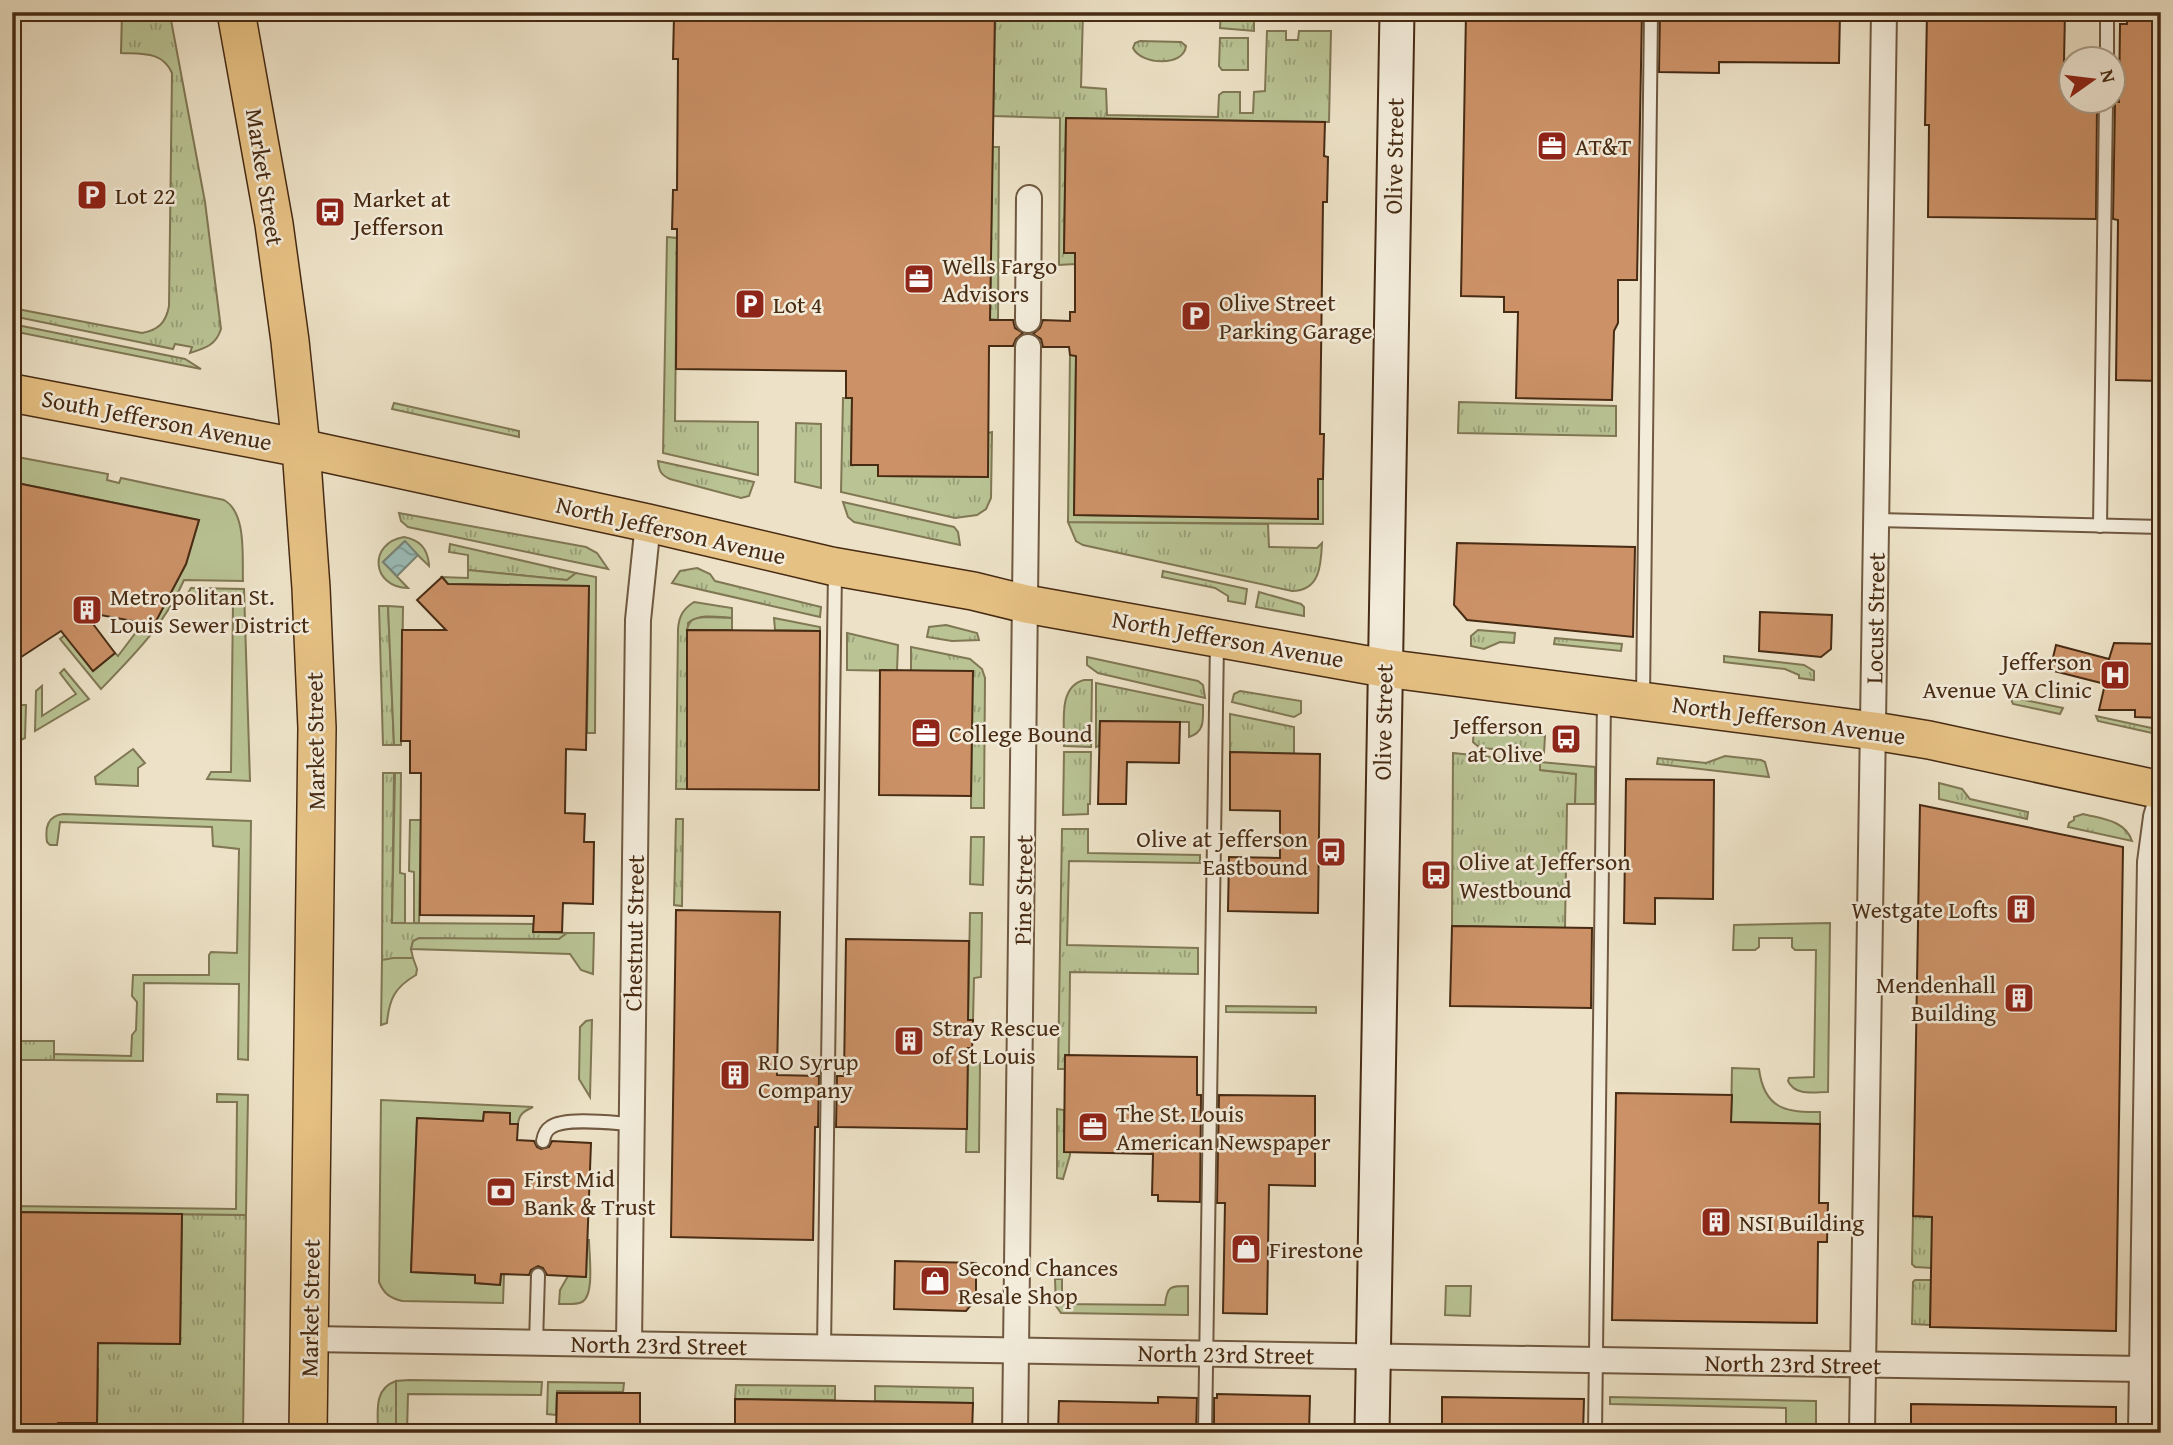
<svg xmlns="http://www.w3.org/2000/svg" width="2173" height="1445" font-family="'Gentium Book Plus',serif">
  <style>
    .grass { fill: url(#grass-tufts); stroke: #807754; stroke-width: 2 }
    .green { fill: #b9c394; stroke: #807754; stroke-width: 2 }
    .water { fill: url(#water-waves); stroke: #798377; stroke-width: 2 }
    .building { fill: #cc9167; stroke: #472b13; stroke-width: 2 }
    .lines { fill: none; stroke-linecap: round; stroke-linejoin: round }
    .lane-casing { stroke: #705940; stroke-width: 16 }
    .street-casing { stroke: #705940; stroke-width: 28 }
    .secondary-casing { stroke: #472b13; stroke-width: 37 }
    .primary-casing { stroke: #472b13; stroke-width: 40 }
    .lane { stroke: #f3ecdb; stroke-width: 12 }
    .street { stroke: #f3ecdb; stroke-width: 24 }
    .secondary { stroke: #f3ecdb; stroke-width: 33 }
    .primary { stroke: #e6c184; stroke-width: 37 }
    .labels { text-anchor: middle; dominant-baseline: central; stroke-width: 5; stroke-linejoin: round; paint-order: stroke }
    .poi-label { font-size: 24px; fill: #472b13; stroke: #f3ecdb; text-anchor: start }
    .street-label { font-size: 24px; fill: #472b13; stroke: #f3ecdb }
  </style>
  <defs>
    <pattern id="grass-tufts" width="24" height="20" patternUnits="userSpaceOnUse" patternTransform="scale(1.75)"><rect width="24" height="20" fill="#b9c394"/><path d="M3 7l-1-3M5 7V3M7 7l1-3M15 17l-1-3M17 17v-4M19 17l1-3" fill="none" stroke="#989f78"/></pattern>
    <pattern id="water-waves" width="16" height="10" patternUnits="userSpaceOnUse" patternTransform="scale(1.75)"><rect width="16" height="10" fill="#9abdb9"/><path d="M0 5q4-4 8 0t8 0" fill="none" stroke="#7f9a95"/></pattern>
  </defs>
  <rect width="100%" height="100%" fill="#ede2c7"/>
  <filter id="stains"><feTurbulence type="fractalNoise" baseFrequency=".00286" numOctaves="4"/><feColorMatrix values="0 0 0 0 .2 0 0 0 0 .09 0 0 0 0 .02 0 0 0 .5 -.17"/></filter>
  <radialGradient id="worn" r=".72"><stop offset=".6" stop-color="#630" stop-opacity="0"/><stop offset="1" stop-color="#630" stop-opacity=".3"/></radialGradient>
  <g class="grass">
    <path d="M122 12H169L171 20 205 202 221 329C216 345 206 348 190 353L192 347 175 344 173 349 12 316V308L142 333C158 330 166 323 169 306L172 73C162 51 142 54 121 53Z"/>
    <path d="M995 12H1083L1081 87 1106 89 1107 115 1218 117 1219 95 1223 92H1240V113H1253L1254 92 1265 91 1267 31H1286V40H1298L1299 31H1331L1329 122 1066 118 1064 252 1075 253V264L1059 265 1060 118 993 116Z"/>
    <path d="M1221 12H1254V31L1220 28Z"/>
    <path d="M1220 38H1248V70H1222L1219 66Z"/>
    <path d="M1140 41 1181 42 1186 46C1184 67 1141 65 1133 48L1135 43Z"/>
    <path d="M992 147H999L998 320 990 319Z"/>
    <path d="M667 237 677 238 675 421 758 422V475L663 453Z"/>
    <path d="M12 324 185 359 201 369 12 331Z"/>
    <path d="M843 398H852L851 465H878V476L987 477 988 433 992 432 991 498 986 509 977 515 955 518 841 492Z"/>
    <path d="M1459 402 1616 406V436L1458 433Z"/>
    <path d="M394 403 519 431V437L392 409Z"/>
    <path d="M796 423 821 424V488L795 482Z"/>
    <path d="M658 461 754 482 749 496 741 498 670 479C661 475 659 471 658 461Z"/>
    <path d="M843 502 954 527 958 532 960 545 854 522 848 517Z"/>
    <path d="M399 513 586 547 597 553 608 569 408 527 401 521Z"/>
    <path d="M1068 522 1268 524 1269 547 1317 548 1322 543C1321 565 1320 591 1292 591L1083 545 1076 541Z"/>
    <path d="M450 544 576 573 567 580 468 570V555L449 552Z"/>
    <path d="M697 568 710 574 715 581 821 607 820 617 672 583 680 571Z"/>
    <path d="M1163 571 1247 589 1245 604 1228 601V596L1215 588 1162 577Z"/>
    <path d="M1259 592 1301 604 1304 607V616L1256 607Z"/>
    <path d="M694 602 732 608V618C718 617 700 613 688 623L687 789H676L678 629C679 616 683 609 694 602Z"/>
    <path d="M379 606H388L394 745H383Z"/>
    <path d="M946 625 977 633 979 640 952 641 927 637 929 627Z"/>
    <path d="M1478 630 1515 633 1514 643 1500 642 1484 649 1471 646V636Z"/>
    <path d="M847 633 898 645 897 671 847 670Z"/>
    <path d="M1555 638 1622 644 1621 651 1554 644Z"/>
    <path d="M911 647 970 659 982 669 985 678 984 808H971L972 672 911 671Z"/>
    <path d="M1724 656 1804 665 1814 671V680L1799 678V675L1785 669 1724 662Z"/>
    <path d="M1087 657 1198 681 1203 685 1205 698 1098 673 1087 665Z"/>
    <path d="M1084 680H1092L1091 747 1064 746C1065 725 1057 687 1084 680Z"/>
    <path d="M1096 683 1203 705C1203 720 1205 732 1189 737V722L1100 721 1099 746 1096 747Z"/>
    <path d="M1240 691 1301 701V713L1294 717 1232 702 1234 694Z"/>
    <path d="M2010 697 2063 708 2060 714 2013 704Z"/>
    <path d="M1230 714 1294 727V754L1230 752Z"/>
    <path d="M2096 716 2161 730V735L2098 721Z"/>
    <path d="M1474 730 1545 736 1544 753 1480 748 1473 742Z"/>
    <path d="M1064 752H1091L1090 804H1088V814L1063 815Z"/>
    <path d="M1453 753 1540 762 1541 770 1577 774 1575 804H1567L1565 928 1452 926Z"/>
    <path d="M1725 756 1761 760 1765 762 1769 777 1657 764 1658 758 1706 763Z"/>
    <path d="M383 773H394L392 923 533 924 534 932 567 933 559 939 413 941 411 949 413 958 382 960Z"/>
    <path d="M1939 783 1962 789 1970 799 2028 812 2027 819 1939 799Z"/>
    <path d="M2083 814C2102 819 2125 820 2132 841L2068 827 2069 823 2074 820V817Z"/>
    <path d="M676 819H683L682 906 674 905Z"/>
    <path d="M1062 829H1088V853L1200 855V863L1069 861 1067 945 1198 948V974L1070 972 1069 1055H1065V1069H1058Z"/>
    <rect x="12" y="1041" width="42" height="19"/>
    <path d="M1057 1109 1064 1110V1152H1070V1155L1063 1179 1057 1178Z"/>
    <path d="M182 1214 246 1215 243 1433H58V1423H97L98 1369 59 1342 180 1344Z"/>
    <path d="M1913 1216 1932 1217V1268L1915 1267 1912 1264Z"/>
    <path d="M1915 1280H1931L1930 1325 1912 1324 1913 1282Z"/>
    <path d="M396 1381V1433H378C378 1412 373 1389 396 1381Z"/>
    <path d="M736 1385 835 1386V1400L735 1399Z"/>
    <path d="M875 1386 973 1388V1403L875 1401Z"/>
  </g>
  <g class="green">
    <path d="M1070 355 1076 356 1074 515 1317 519 1318 479H1323V524L1068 522Z"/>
    <path d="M12 456 108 474 107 480 119 483 121 478 224 500C247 513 242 557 243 581L184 580C165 624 134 655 101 689L60 639 65 635 93 671 115 653 118 656 143 623 154 625 186 564 199 520 12 482Z"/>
    <path d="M404 537C420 540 427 548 429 564V566L404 542 383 562 408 588C371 587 368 543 404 537Z"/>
    <path d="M468 570 567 580 576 573 596 577 595 733H587L589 586 448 584 442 577 468 578Z"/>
    <path d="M191 588 244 589 250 781 207 779 211 772H231L233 601 184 600Z"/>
    <path d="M388 606 403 607 401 745H394Z"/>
    <path d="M705 617 732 618V630H687C689 619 695 618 705 617Z"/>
    <path d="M774 618 820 627V631L775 630Z"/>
    <path d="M64 669 89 699 35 731 36 691 42 686V716L76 694 60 673Z"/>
    <path d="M17 705H26L25 738 12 744V738L15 736Z"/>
    <path d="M133 749 145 763 138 768V786L96 784 95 777Z"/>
    <path d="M1540 762 1595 767V804H1575L1576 774 1540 770Z"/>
    <path d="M395 773H401L400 873 405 874V923H392Z"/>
    <path d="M63 814 251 821 248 1060 238 1059 239 984 144 983 143 1061 54 1060V1054L131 1056 132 1035 136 1030 137 1002 132 996 133 975H209V955L211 952 237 953 239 849 213 846 212 827 60 822 57 845H50L47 842C45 828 47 816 63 814Z"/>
    <path d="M410 820H421L419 923H414V872L409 871Z"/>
    <path d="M971 837H984L983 885 970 884Z"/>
    <path d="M970 913H982L981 977 974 978 973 1020H968Z"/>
    <path d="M1830 923 1828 1092C1813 1092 1795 1096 1788 1081L1789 1078 1814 1077 1816 950H1795L1792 947V938H1759V947L1755 950H1733L1734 925Z"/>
    <path d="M567 933H594L593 974 581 970 570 954 411 949 413 941 419 938 559 939Z"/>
    <path d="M393 958H413L417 969 416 975C395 987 389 999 387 1023L381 1025 382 960Z"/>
    <path d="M1226 1006 1316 1007V1013L1226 1012Z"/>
    <path d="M592 1020 590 1097 579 1079 580 1027 586 1021Z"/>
    <path d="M968 1048H972V1063H980L979 1152H966Z"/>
    <path d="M1732 1068 1759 1069C1764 1108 1785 1113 1820 1112V1124L1731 1122Z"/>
    <path d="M217 1094 248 1095 246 1215 12 1212V1206L236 1209 237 1102H217Z"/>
    <path d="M381 1100 533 1107C524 1111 519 1114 518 1124H510V1113L484 1112 483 1121 417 1118 411 1272 475 1275V1283L500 1285 501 1274H504L503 1303 402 1301C390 1298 384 1294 379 1282Z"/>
    <path d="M587 1240H589C589 1254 595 1295 582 1302 576 1305 566 1304 559 1304L560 1290 568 1276 586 1277Z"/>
    <path d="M1055 1279H1062V1304L1165 1305C1167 1286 1170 1286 1188 1286V1315L1061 1313 1056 1306Z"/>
    <path d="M1446 1286H1471L1470 1316 1445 1315Z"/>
    <path d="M409 1380 542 1382 541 1395 408 1394 407 1433H396V1381Z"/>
    <path d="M548 1382 624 1383 623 1392 557 1391 556 1415 547 1414Z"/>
    <path d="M1610 1397 1816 1401V1432H1786V1408L1610 1404Z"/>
  </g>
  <path class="water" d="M405 541 418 555 397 576 383 562Z"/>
  <g class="building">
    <path d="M678 12H995L990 320H1013L1015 328 1023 333 1016 339 1013 346H989L988 477 878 476V465H851L852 398H846V371L676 369 677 229H672L673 190H677L678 59H673L674 16H678Z"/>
    <path d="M1466 12H1642L1637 280H1618V323L1614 331 1612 400 1516 398 1518 312H1504V297L1461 296Z"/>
    <path d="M1660 12H1840L1839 63 1719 62V73L1659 72Z"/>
    <path d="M1927 12H2065L2064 62H2071V102H2097L2096 219 1928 217 1929 125H1925Z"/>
    <path d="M2127 12H2161V381L2116 380 2118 220 2113 219 2115 102H2119L2120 24H2127Z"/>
    <path d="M1066 118 1325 122 1324 156 1328 157 1327 202H1323L1320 434H1324L1323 479H1318V519L1074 515 1076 356 1070 355 1069 347H1043L1041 339 1033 334 1040 328 1043 320 1070 321V312H1075V253H1064Z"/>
    <path d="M12 482 199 520 186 564 154 625 84 612 115 653 93 671 61 631 12 663Z"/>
    <path d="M1457 543 1635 547 1633 637 1467 620 1454 605Z"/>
    <path d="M442 577 448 584 589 586 586 750 566 749 565 813 585 814 584 842H594L593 904 563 903 562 932H533L534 916 420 915 421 773H410V741H401L402 630H446L417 600Z"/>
    <path d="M1760 612 1832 615 1831 649 1821 657 1759 651Z"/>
    <path d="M687 630 820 631 819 790 687 789Z"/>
    <path d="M2114 643 2161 644V718L2135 717V710H2099L2105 684 2050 670 2056 645 2109 659Z"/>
    <path d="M880 670 973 671 971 796 879 795Z"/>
    <path d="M1100 721 1180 722 1179 763 1127 762 1126 804H1098Z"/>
    <path d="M1230 752 1320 754 1318 913 1228 911 1229 857 1280 858V811L1230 810Z"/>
    <path d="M1626 779 1714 780 1713 899 1655 898V924L1624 923Z"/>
    <path d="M1920 805 2123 847 2116 1331 1930 1327 1932 1217 1913 1216Z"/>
    <path d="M676 910 780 912 777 1075 819 1076 818 1127H815L813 1240 671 1237Z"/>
    <path d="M1452 926 1592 928 1591 1008 1450 1006Z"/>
    <path d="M846 939 969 941 968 1020H973V1034L972 1048H968L967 1129 836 1127 837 1076H844Z"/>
    <path d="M1065 1055 1197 1057V1095H1201L1200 1202 1158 1201V1195H1152L1153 1154 1064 1152Z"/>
    <path d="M1616 1093 1732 1095 1731 1122 1820 1124 1819 1203H1828L1827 1242H1818L1817 1323 1612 1320Z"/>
    <path d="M1219 1095 1315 1096V1186L1269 1185 1267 1314 1223 1313 1225 1203H1217Z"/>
    <path d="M484 1112 510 1113V1124H518L517 1140 534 1141 537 1147 541 1149 549 1147 552 1141 591 1143 586 1277 547 1275 543 1268 538 1266 531 1270 529 1275 501 1274 500 1285 475 1283V1275L411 1272 417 1118 483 1121Z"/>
    <path d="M12 1212 182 1214 180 1344 98 1343 97 1423H58V1433H12Z"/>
    <path d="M895 1261 976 1263V1299L966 1311 894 1309Z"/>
    <path d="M557 1393H640V1433H556Z"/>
    <path d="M1217 1394 1310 1396 1309 1433H1214V1398H1217Z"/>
    <path d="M1158 1397 1197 1398 1196 1433H1058L1059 1401 1158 1403Z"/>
    <path d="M1442 1397 1584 1399 1583 1433H1442Z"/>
    <path d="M735 1399 973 1403 972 1433H735Z"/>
    <path d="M1911 1404 2116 1407V1433H1911Z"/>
  </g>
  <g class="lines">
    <g class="lane-casing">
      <g id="lane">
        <path d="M2107 60V12"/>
        <path d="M1877 520 2161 527"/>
        <path d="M2100 526 2106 102"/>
        <path d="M1643 698 1651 12"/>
        <path d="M543 1141C544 1135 546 1130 551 1127 566 1117 613 1123 631 1124"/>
        <path d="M536 1343 538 1275"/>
        <path d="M824 1348 835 571"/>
        <path d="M1205 1433 1217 642"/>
        <path d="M1595 1433 1604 700"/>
      </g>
    </g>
    <g class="street-casing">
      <g id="street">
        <path d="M1028 320 1029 198"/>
        <path d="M309 1339 2143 1369"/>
        <path d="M629 1344 638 620 648 523"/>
        <path d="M1015 1433 1028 347"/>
        <path d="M1862 1433 1884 12"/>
        <path d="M2141 1433 2150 862 2156 817 2161 800"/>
      </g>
    </g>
    <g class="secondary-casing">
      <path id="secondary" d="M1372 1433 1397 12"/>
    </g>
    <g class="primary-casing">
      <g id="primary">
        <path d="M236 12 274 224 290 341 301 448 311 588 317 728 308 1433"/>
        <path d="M12 393 301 448 648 523 831 566 973 591 1026 604 1384 668 1874 731 1929 740 2161 790"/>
      </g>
    </g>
    <use href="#lane" class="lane"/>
    <use href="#street" class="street"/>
    <use href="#secondary" class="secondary"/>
    <use href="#primary" class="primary"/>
  </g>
  <defs>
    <g id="office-square" transform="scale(1.575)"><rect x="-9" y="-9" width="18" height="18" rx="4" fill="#8f2418" stroke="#f3ecdb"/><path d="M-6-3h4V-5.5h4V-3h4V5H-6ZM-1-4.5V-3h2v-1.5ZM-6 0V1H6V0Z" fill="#fff"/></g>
    <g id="parking-square" transform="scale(1.575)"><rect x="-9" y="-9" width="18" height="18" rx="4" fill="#8f2418" stroke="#f3ecdb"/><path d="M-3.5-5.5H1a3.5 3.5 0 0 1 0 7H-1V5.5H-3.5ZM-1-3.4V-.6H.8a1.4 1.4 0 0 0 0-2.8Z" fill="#fff"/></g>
    <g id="bus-square" transform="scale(1.575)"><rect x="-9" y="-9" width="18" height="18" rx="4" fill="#8f2418" stroke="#f3ecdb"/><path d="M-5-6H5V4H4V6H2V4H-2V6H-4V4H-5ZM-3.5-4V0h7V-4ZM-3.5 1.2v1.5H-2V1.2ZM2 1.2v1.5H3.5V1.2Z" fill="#fff"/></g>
    <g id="building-square" transform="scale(1.575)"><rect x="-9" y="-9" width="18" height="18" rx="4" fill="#8f2418" stroke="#f3ecdb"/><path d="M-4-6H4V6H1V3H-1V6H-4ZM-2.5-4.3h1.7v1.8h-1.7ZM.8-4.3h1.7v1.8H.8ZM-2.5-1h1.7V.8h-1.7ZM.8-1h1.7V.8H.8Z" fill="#fff"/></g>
    <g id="hospital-square" transform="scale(1.575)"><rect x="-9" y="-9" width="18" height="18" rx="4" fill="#8f2418" stroke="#f3ecdb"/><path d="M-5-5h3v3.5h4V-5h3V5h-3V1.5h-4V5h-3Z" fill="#fff"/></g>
    <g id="bank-square" transform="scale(1.575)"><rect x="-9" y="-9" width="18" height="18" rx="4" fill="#8f2418" stroke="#f3ecdb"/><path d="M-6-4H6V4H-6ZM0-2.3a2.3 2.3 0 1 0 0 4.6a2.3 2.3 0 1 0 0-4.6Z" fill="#fff"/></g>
    <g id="shop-square" transform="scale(1.575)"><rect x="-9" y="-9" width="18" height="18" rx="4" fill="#8f2418" stroke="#f3ecdb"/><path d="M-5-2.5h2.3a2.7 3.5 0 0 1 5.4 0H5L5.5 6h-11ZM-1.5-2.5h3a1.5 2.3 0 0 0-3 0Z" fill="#fff"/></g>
  </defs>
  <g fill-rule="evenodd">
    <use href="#office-square" x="1552" y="146"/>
    <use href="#parking-square" x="92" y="195"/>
    <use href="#bus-square" x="330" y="212"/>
    <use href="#office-square" x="919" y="279"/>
    <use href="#parking-square" x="750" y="304"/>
    <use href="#parking-square" x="1196" y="316"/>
    <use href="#building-square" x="87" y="610"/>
    <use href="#hospital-square" x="2115" y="675"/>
    <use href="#office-square" x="926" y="733"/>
    <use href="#bus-square" x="1566" y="739"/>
    <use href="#bus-square" x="1331" y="852"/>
    <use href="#bus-square" x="1436" y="875"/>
    <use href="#building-square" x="2021" y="909"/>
    <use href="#building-square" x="2019" y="998"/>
    <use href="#building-square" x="909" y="1041"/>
    <use href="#building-square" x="735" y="1075"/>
    <use href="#office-square" x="1093" y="1127"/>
    <use href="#bank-square" x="501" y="1192"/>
    <use href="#building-square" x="1716" y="1222"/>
    <use href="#shop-square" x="1246" y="1249"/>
    <use href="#shop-square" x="935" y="1281"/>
  </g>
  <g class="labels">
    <g class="poi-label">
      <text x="1575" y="146">AT&amp;T</text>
      <text x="115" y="195">Lot 22</text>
      <text x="353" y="198">Market at<tspan x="353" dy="28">Jefferson</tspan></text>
      <text x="942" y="265">Wells Fargo<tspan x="942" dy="28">Advisors</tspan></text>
      <text x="1219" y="302">Olive Street<tspan x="1219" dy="28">Parking Garage</tspan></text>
      <text x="773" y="304">Lot 4</text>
      <text x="110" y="596">Metropolitan St.<tspan x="110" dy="28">Louis Sewer District</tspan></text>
      <text x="2092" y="661" text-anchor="end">Jefferson<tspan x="2092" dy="28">Avenue VA Clinic</tspan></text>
      <text x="1543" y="725" text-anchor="end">Jefferson<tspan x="1543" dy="28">at Olive</tspan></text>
      <text x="949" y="733">College Bound</text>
      <text x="1308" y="838" text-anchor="end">Olive at Jefferson<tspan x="1308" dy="28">Eastbound</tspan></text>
      <text x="1459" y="861">Olive at Jefferson<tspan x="1459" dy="28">Westbound</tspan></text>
      <text x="1998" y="909" text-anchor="end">Westgate Lofts</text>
      <text x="1996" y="984" text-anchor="end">Mendenhall<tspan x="1996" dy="28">Building</tspan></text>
      <text x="932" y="1027">Stray Rescue<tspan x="932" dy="28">of St Louis</tspan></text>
      <text x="758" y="1061">RIO Syrup<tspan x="758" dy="28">Company</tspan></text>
      <text x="1116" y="1113">The St. Louis<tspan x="1116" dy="28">American Newspaper</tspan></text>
      <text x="524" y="1178">First Mid<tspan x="524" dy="28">Bank &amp; Trust</tspan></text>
      <text x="1739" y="1222">NSI Building</text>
      <text x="1269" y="1249">Firestone</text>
      <text x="958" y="1267">Second Chances<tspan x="958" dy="28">Resale Shop</tspan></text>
    </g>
    <g class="street-label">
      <text transform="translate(1394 156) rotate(-89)">Olive Street</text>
      <text transform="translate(265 177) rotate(81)">Market Street</text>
      <text transform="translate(157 420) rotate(11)">South Jefferson Avenue</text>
      <text transform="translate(671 530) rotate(13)">North Jefferson Avenue</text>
      <text transform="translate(1875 618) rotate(-89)">Locust Street</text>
      <text transform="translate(1228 639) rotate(10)">North Jefferson Avenue</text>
      <text transform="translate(1789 720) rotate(8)">North Jefferson Avenue</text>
      <text transform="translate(1383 722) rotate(-89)">Olive Street</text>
      <text transform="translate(315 741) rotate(-91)">Market Street</text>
      <text transform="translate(1023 890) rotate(-89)">Pine Street</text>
      <text transform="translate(634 933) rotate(-89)">Chestnut Street</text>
      <text transform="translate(310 1308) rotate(-89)">Market Street</text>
      <text transform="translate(659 1345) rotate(1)">North 23rd Street</text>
      <text transform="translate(1226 1354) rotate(1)">North 23rd Street</text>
      <text transform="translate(1793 1364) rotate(1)">North 23rd Street</text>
    </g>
  </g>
  <rect width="2173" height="1445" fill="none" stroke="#ede2c7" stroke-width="42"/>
  <rect x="14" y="14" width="2145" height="1417" fill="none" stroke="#472b13" stroke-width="3.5"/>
  <rect x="21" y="21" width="2131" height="1403" fill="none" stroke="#472b13" stroke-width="2"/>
  <g transform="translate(2092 80) rotate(76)"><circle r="33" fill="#f3ecdb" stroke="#ae9f8b" stroke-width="2"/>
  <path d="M0-5L12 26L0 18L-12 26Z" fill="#8f2418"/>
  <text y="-10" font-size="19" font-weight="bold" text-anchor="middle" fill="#472b13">N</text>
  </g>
  <rect width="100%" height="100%" filter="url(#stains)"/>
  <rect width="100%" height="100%" fill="url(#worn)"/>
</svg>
